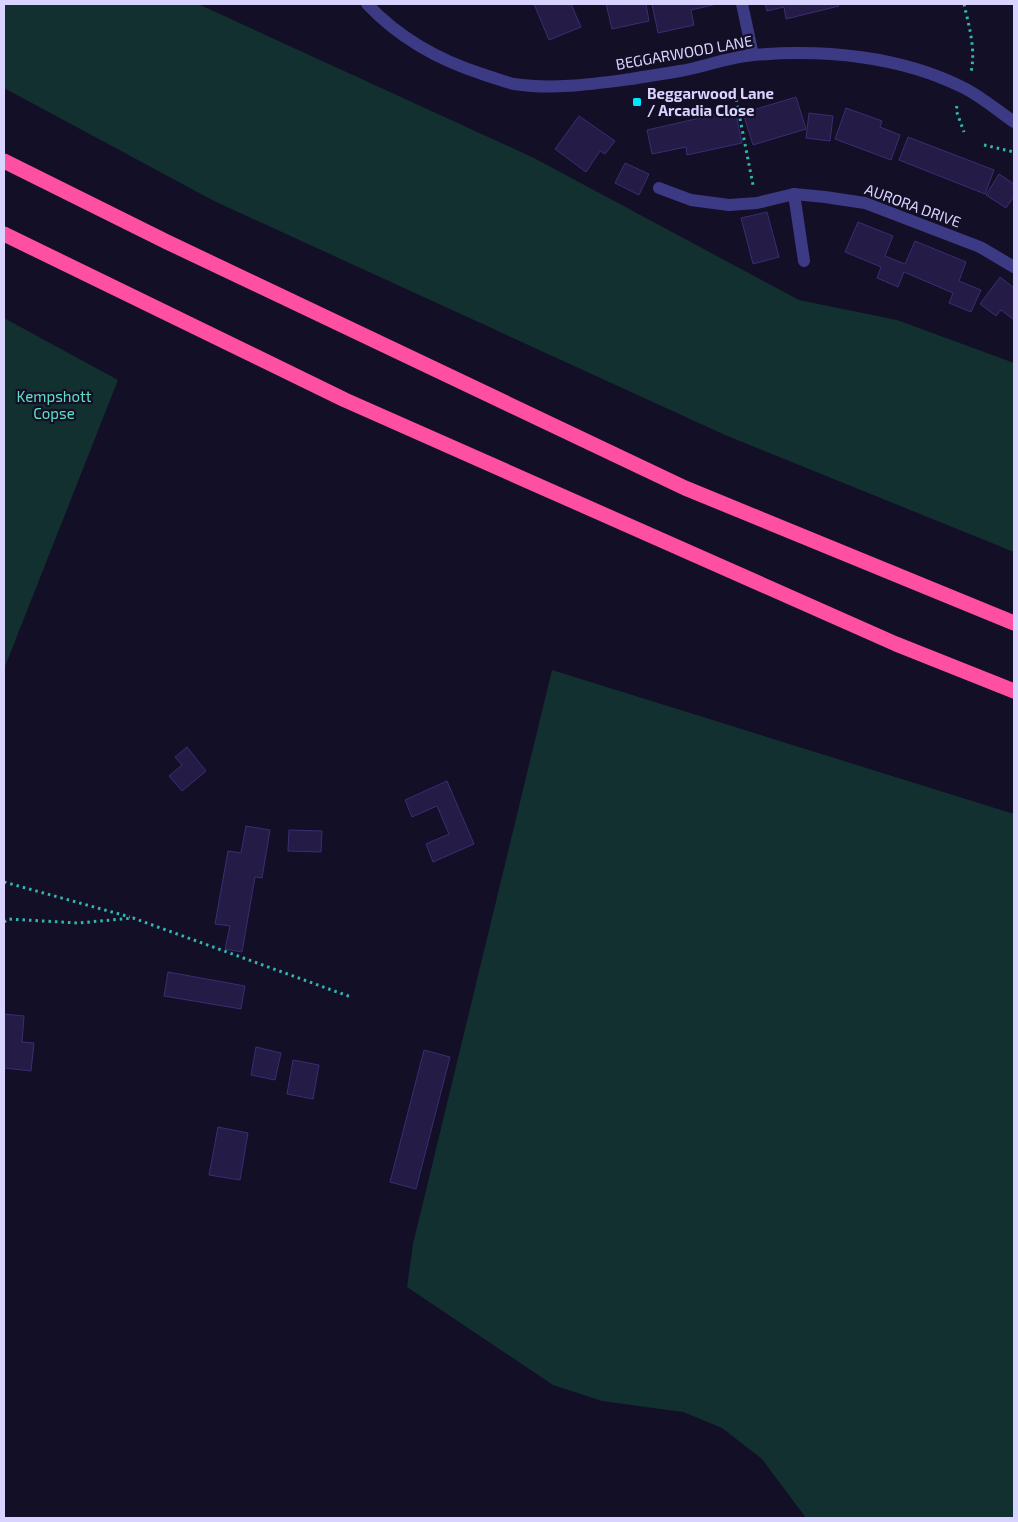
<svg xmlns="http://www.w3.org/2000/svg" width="1018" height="1522" font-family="'Exo 2',sans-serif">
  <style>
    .green { fill: #12302f }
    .building { fill: #241b47; stroke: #3b2d73 }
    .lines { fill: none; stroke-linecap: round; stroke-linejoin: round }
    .path { stroke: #2fb8b0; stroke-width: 3; stroke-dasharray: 2.5 4; stroke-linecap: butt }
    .service { stroke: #3d3a85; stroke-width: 12 }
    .minor { stroke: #3d3a85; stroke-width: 12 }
    .tertiary { stroke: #3d3a85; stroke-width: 12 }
    .motorway { stroke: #ff4fa3; stroke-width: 15 }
    .poi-dot { fill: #00e5ff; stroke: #130f26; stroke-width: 2 }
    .labels { text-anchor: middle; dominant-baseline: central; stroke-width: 4.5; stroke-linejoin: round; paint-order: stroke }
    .street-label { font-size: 15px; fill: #d9d4ff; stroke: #130f26 }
    .poi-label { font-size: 15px; font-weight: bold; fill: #d9d4ff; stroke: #130f26; text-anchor: start }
    .park-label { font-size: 15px; fill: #5fe0c0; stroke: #130f26 }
  </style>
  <rect width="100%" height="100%" fill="#130f26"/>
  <g class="green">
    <path d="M4 4H198L534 158 799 300 897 320 1014 363V552L725 435 214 201 4 88Z"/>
    <path d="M4 318 118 380 4 669Z"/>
    <path d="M552 670 1014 814V1518H806L762 1459 722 1428 683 1412 602 1401 553 1385 407 1287 413 1244Z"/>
  </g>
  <g class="building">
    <path d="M534 4H571L581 27 549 40Z"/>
    <path d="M606 4H646L649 21 612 29Z"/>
    <path d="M652 4H717L691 10 694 25 658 33Z"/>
    <path d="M765 4H838L839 6 786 19 784 7 767 11Z"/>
    <path d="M796 97 806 129 753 145 743 113Z"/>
    <path d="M846 108 882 121 880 127 900 135 891 160 835 139Z"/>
    <path d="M735 110 742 143 687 155 686 147 652 154 647 130Z"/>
    <path d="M809 113 833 116 830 141 806 138Z"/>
    <path d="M579 116 615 141 605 154 600 151 586 172 555 149Z"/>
    <path d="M908 137 994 170 985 194 899 160Z"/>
    <path d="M625 163 649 174 639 195 615 183Z"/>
    <path d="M999 174 1014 184V196L1006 208 986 195Z"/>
    <path d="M767 212 779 257 753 264 741 218Z"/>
    <path d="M858 222 893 236 885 256 905 264 915 241 966 262 959 281 981 290 971 312 949 303 953 293 904 272 898 287 877 278 881 267 845 252Z"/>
    <path d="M1000 277 1014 288V320L1001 310 996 316 980 304Z"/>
    <path d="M187 747 206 771 182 791 169 776 182 765 175 757Z"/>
    <path d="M447 781 474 844 433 862 426 844 449 834 437 806 412 817 405 800Z"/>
    <path d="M246 826 270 830 262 878 255 877 242 952 225 949 230 926 215 924 228 851 241 853Z"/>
    <path d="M289 830 322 831 321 852 288 851Z"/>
    <path d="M168 972 245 986 241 1009 164 996Z"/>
    <path d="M4 1014 24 1016 22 1042 34 1043 31 1071 4 1068Z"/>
    <path d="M256 1047 281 1053 275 1080 251 1075Z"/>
    <path d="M424 1050 450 1057 416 1189 390 1182Z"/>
    <path d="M293 1060 319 1065 313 1099 287 1094Z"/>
    <path d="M218 1127 248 1133 240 1180 209 1175Z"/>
  </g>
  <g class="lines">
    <g class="path">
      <path d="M964 4C969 26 976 50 971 72"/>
      <path d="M735 93 753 185"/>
      <path d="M957 106 956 110 964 132"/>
      <path d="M984 145 1014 152"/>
      <path d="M4 882 130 917"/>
      <path d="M4 922 8 919 78 923 133 918 351 997"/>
    </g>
    <path class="service" d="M659 188 691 200 729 205"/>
    <g class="minor">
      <path d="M742 4 753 55"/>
      <path d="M794 194 804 261"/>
      <path d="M729 205 757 203 794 194 825 197 865 203 980 247 1014 267"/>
    </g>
    <path class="tertiary" d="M367 4C399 38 440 61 485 75 495 78 505 82 514 84 553 90 593 84 631 79 647 76 664 74 680 71 704 67 728 57 754 55 824 49 901 56 964 88 982 97 998 111 1014 122"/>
    <g class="motorway">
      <path d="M4 161 167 242 685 488 1014 623"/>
      <path d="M4 234 345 400 896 644 1014 691"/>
    </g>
  </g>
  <rect class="poi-dot" x="632" y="97" width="10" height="10" rx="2.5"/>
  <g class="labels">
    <g class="street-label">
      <text transform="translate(684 52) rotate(-10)">BEGGARWOOD LANE</text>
      <text transform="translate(913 205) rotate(20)">AURORA DRIVE</text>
    </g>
    <g class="poi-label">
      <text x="647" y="93">Beggarwood Lane<tspan x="647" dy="17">/ Arcadia Close</tspan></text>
    </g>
    <g class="park-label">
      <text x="54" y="396">Kempshott<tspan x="54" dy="17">Copse</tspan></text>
    </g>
  </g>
  <rect width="1018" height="1522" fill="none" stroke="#d9d4ff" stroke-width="10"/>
</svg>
